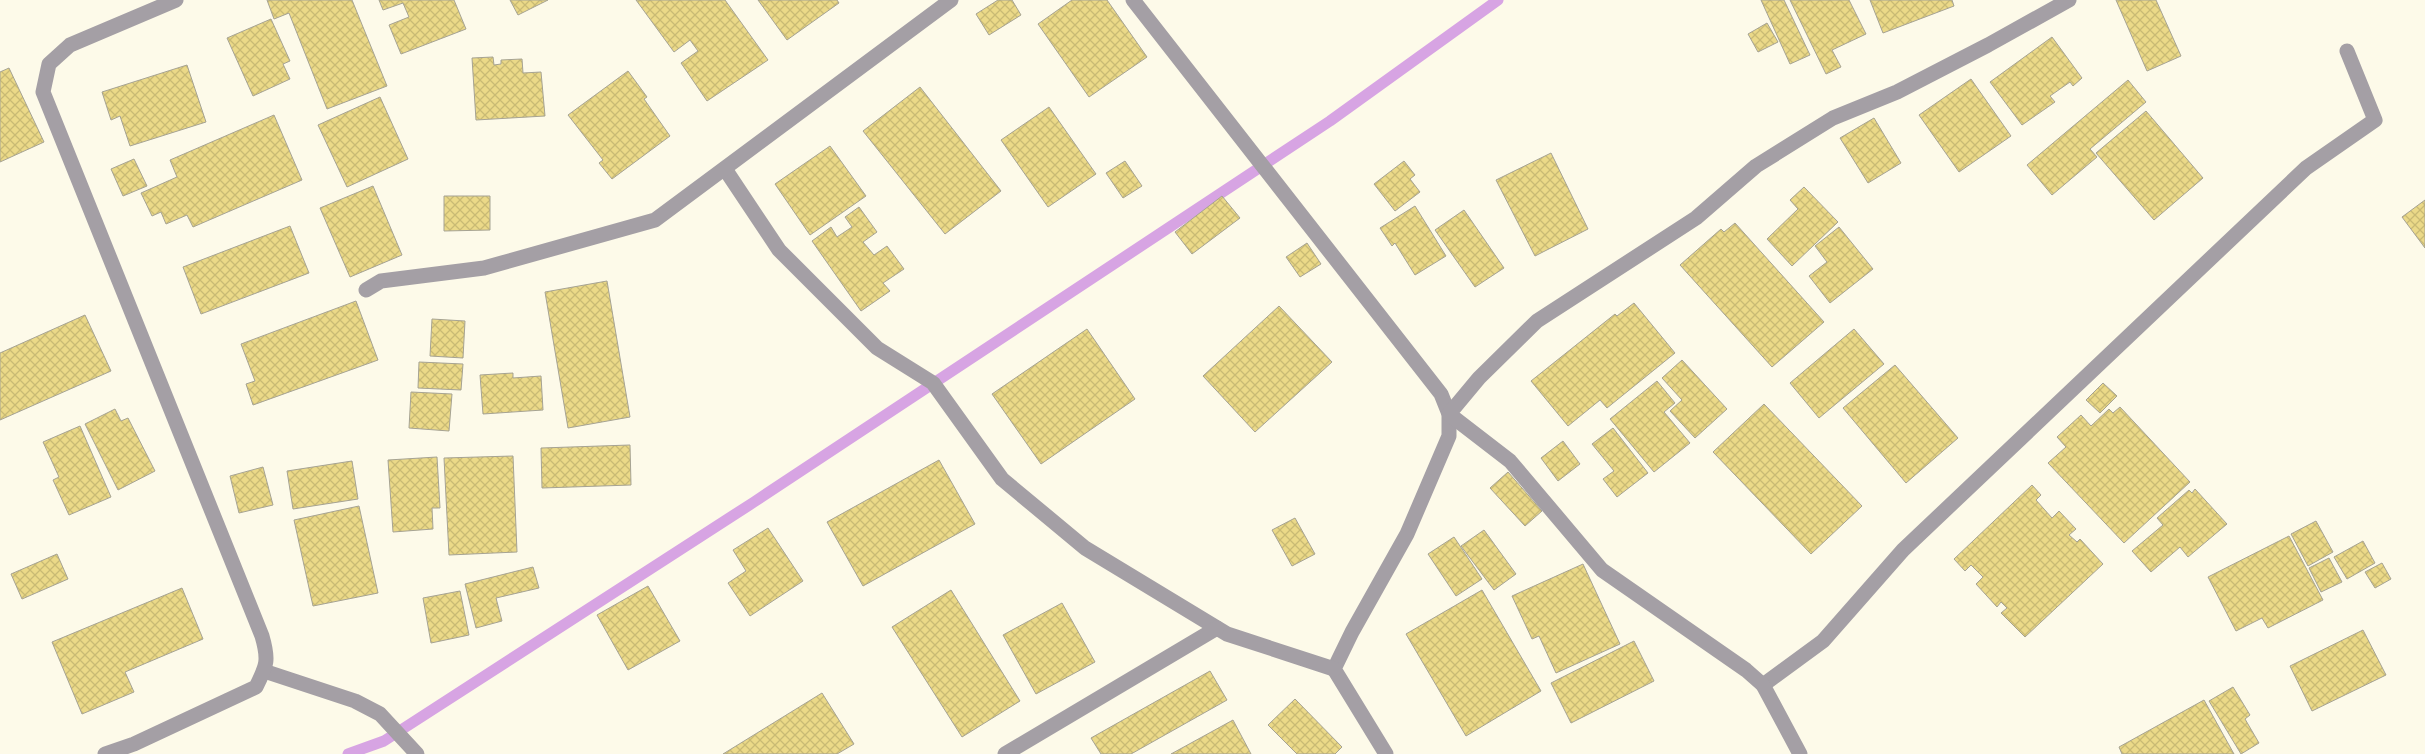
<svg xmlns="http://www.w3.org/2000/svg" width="2425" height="754" font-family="'PT Sans',sans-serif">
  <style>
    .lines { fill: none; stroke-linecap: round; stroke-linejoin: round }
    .stream { stroke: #d7a4e3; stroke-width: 11 }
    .building { fill: url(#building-cross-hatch); stroke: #a6a393 }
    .minor { stroke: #a49fa5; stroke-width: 15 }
  </style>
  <defs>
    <pattern id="building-cross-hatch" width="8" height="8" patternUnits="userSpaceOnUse" patternTransform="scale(1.25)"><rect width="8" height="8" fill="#ebd988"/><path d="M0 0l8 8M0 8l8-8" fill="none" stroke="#c9ba74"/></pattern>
  </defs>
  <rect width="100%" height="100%" fill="#fdfae9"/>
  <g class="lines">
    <path class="stream" d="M348 754 384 741 754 502 1330 121 1498 0"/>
  </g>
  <g class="building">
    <path d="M267 0H352L387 86 327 109 289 13 274 19Z"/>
    <path d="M379 0H454L466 29 401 54 389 25 409 17 403 3 383 10Z"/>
    <path d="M510 0H548L518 15Z"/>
    <path d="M636 0H725L768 60 707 101 681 63 698 51 690 40 674 52Z"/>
    <path d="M758 0H837L839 3 787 40Z"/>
    <path d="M998 0H1012L1021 15 989 35 976 14Z"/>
    <path d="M1072 0H1107L1147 57 1089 97 1038 24Z"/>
    <path d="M1761 0H1784L1810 55 1790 64Z"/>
    <path d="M1790 0H1849L1866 34 1832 50 1841 67 1826 74Z"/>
    <path d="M1870 0H1952L1954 6 1883 33Z"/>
    <path d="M2116 0H2156L2181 56 2147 71Z"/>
    <path d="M271 19 290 61 283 64 290 79 253 96 227 38Z"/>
    <path d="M1767 23 1778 42 1758 52 1748 34Z"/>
    <path d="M2052 37 2082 78 2073 86 2070 82 2050 96 2055 102 2022 125 1990 82Z"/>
    <path d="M493 57 494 65 501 64V60L522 59 523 73 541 72 545 116 476 120 472 58Z"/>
    <path d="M187 65 206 122 130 146 120 116 111 120 102 92Z"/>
    <path d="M9 68 44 142 0 162V72Z"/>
    <path d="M628 71 647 97 644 99 670 136 612 179 599 163 603 160 568 115Z"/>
    <path d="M1971 79 2011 136 1959 172 1919 115Z"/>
    <path d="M2128 80 2146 102 2090 149 2097 157 2052 195 2027 165Z"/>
    <path d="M920 87 1001 191 945 234 863 131Z"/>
    <path d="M380 97 408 159 347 187 318 125Z"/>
    <path d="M1049 107 1096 174 1048 207 1001 140Z"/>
    <path d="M2146 111 2203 178 2154 220 2096 153Z"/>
    <path d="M274 115 302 180 193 227 187 215 166 224 161 212 152 216 141 193 177 177 170 160Z"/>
    <path d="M1874 118 1901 163 1868 183 1840 138Z"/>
    <path d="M830 146 866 196 810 235 775 184Z"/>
    <path d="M1551 153 1588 229 1535 256 1496 180Z"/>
    <path d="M134 159 147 186 123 196 111 169Z"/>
    <path d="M1125 161 1142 186 1123 198 1106 173Z"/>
    <path d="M1404 161 1415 175 1410 179 1420 192 1395 211 1374 184Z"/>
    <path d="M373 186 402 255 350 277 320 208Z"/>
    <path d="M1804 187 1838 222 1792 266 1767 239 1798 209 1790 200Z"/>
    <path d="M444 196H490V230L444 231Z"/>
    <path d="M1222 196 1240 218 1192 254 1175 232Z"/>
    <path d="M2425 200V248L2402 217Z"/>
    <path d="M1415 206 1446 256 1415 275 1395 243 1392 246 1380 228Z"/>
    <path d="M859 207 877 232 863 242 874 255 887 246 904 269 883 283 890 291 861 311 812 241 831 227 837 237 852 227 845 217Z"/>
    <path d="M1464 210 1504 268 1475 287 1435 230Z"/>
    <path d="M1735 223 1824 322 1772 367 1680 265 1721 229 1724 232Z"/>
    <path d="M290 226 309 273 201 314 183 267Z"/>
    <path d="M1839 227 1873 269 1830 303 1809 276 1827 262 1815 246Z"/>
    <path d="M1307 243 1321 264 1300 277 1286 257Z"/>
    <path d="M607 281 630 417 568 428 545 292Z"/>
    <path d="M356 301 378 360 253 405 246 384 255 381 241 344Z"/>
    <path d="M1634 303 1675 353 1607 408 1600 400 1568 426 1531 381 1615 314 1617 316Z"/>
    <path d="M1279 306 1332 362 1255 432 1203 376Z"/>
    <path d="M85 315 111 371 0 420V353Z"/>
    <path d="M432 319 465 321 463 358 430 356Z"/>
    <path d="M1087 329 1135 399 1041 464 992 394Z"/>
    <path d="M1854 329 1884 364 1819 418 1790 383Z"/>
    <path d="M1682 360 1727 409 1695 438 1670 411 1682 400 1662 378Z"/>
    <path d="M419 362 463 364 461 390 418 388Z"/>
    <path d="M1895 365 1958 438 1906 483 1843 408Z"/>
    <path d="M513 373V378L541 376 543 410 483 414 480 375Z"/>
    <path d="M1657 381 1675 403 1664 412 1690 443 1654 472 1610 419Z"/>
    <path d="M2103 383 2117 396 2100 413 2086 400Z"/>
    <path d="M411 392 452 394 449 431 409 428Z"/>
    <path d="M1764 404 1862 506 1811 554 1713 452Z"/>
    <path d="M2120 407 2190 482 2124 543 2048 463 2066 447 2057 437 2081 415 2091 426 2109 409 2113 413Z"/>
    <path d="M115 409 121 421 128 418 155 471 118 490 85 424Z"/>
    <path d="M80 426 111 497 69 515 53 480 59 477 43 442Z"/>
    <path d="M1613 428 1648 473 1617 497 1603 479 1614 471 1592 444Z"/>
    <path d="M1563 441 1580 464 1558 481 1541 458Z"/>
    <path d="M630 445 631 485 542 488 541 448Z"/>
    <path d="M513 456 517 552 449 555 444 458Z"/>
    <path d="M437 457 440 508H432L433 529 393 532 388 460Z"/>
    <path d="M939 460 975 524 863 586 827 522Z"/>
    <path d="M352 461 358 499 293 509 287 471Z"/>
    <path d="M263 467 273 505 239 513 230 476Z"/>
    <path d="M1508 472 1542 511 1525 526 1490 488Z"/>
    <path d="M2032 485 2041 495 2036 500 2052 518 2059 511 2076 529 2069 535 2077 542 2080 539 2103 564 2025 637 2001 613 2007 608 2001 602 1997 607 1976 584 1983 577 1971 565 1965 571 1954 559Z"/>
    <path d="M2195 489 2227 524 2188 557 2180 547 2151 572 2132 551 2163 525 2157 518 2189 490 2192 493Z"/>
    <path d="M359 506 378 593 313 606 294 520Z"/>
    <path d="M1295 518 1315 554 1292 566 1272 530Z"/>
    <path d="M2316 521 2333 552 2308 566 2291 534Z"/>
    <path d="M768 528 803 581 750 616 728 583 746 571 733 550Z"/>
    <path d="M1484 530 1516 574 1494 590 1461 546Z"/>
    <path d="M2289 536 2323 600 2268 628 2262 618 2236 631 2208 577Z"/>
    <path d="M1454 537 1482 579 1456 596 1428 554Z"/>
    <path d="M2363 541 2375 563 2347 579 2334 557Z"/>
    <path d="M57 554 68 579 22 599 11 574Z"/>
    <path d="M2329 558 2342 582 2321 592 2309 568Z"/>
    <path d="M2382 563 2391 579 2375 588 2365 572Z"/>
    <path d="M1583 564 1620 644 1556 673 1539 636 1532 639 1512 596Z"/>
    <path d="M533 567 539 588 496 598 502 621 476 628 465 584Z"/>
    <path d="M648 586 680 641 628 670 597 615Z"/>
    <path d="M182 588 203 639 125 672 134 692 82 714 52 642Z"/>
    <path d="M951 590 1020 701 962 737 892 627Z"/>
    <path d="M1482 590 1541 691 1466 736 1406 634Z"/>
    <path d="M460 591 469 635 431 643 423 598Z"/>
    <path d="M1062 603 1095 662 1036 694 1003 635Z"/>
    <path d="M2363 630 2386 675 2312 711 2290 666Z"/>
    <path d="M1634 641 1654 681 1571 723 1551 683Z"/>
    <path d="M1210 671 1227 700 1131 754H1101L1091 738Z"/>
    <path d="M2233 687 2250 715 2245 719 2259 743 2241 754 2209 701Z"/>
    <path d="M822 693 854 744 837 754H723Z"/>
    <path d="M1295 699 1342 747 1335 754H1297L1268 725Z"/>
    <path d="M2204 700 2234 754H2122L2119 747Z"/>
    <path d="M1233 720 1251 754H1171Z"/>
  </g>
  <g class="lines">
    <g class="minor">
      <path d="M1133 0 1441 394 1449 414V436L1407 534 1352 632 1334 669 1386 754"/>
      <path d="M725 169 779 250 877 348 933 383 1002 479 1085 548 1227 634 1334 669"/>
      <path d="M366 290 381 281 484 268 655 220 951 0"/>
      <path d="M264 671 355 701 380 714 417 754"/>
      <path d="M1763 685 1823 641 1903 550 2306 168 2375 120 2347 51"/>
      <path d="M105 754 134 744 256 687C267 665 269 660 262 636L43 92 49 64 70 45 176 0"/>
      <path d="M1005 754 1217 628"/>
      <path d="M1800 754 1763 685 1746 670 1602 570 1510 461 1449 414 1479 378 1537 321 1696 218 1756 166 1833 118 1897 92 1988 45 2069 0"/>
    </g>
  </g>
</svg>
